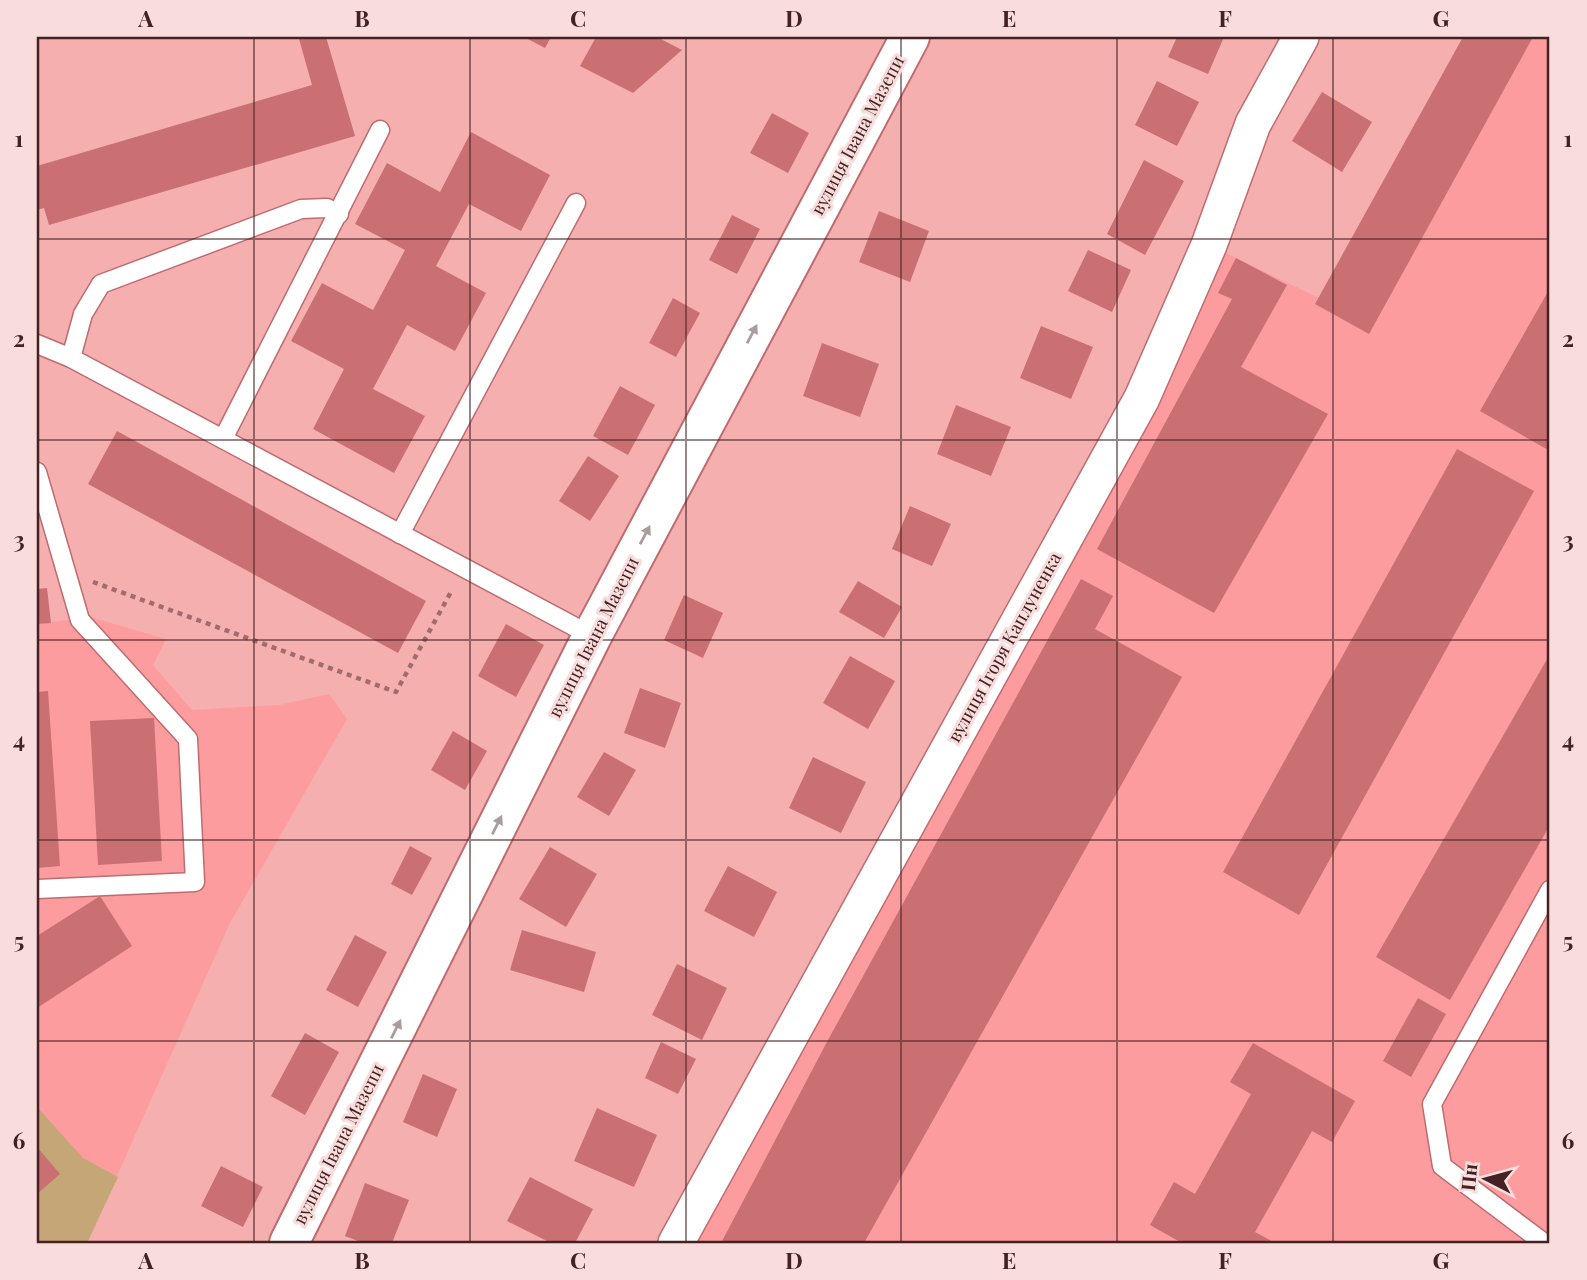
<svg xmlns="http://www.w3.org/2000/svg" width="1587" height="1280" font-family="'Playfair Display',serif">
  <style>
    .built { fill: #fc9c9e }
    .green { fill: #c4a677 }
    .building { fill: #ca7073 }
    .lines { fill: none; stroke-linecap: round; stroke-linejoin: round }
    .lane-casing { stroke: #be6c6f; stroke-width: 21 }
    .street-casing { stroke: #be6c6f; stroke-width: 38 }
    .secondary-casing { stroke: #be6c6f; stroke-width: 42 }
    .path { stroke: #a16c6c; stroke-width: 4.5; stroke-dasharray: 5 5; stroke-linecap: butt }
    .lane { stroke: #fff; stroke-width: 18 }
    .street { stroke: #fff; stroke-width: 35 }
    .secondary { stroke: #fff; stroke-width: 38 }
    .oneway { fill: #ab9c9c }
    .grid { fill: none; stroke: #442223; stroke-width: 2; stroke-opacity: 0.55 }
    .labels { text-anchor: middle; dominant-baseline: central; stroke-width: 6; stroke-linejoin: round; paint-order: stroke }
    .street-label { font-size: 18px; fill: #442223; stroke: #f9dddd }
    .neatline { fill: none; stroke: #442223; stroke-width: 2.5 }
    .grid-label { font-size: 23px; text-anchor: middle; font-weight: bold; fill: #442223 }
  </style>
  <rect width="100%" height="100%" fill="#f6afaf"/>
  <g class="built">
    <path d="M1463 37H1550V1243H676L1209 245 1319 298Z"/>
    <path d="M90 617 166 639 153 665 192 710 279 705 329 694 347 719 230 923 87 1243H37V624Z"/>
  </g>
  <path class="green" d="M37 1107 83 1158 118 1177 87 1243H37Z"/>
  <g class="building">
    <path d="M307 37H326L355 136 49 225 44 208 37 210V166L312 85 299 39Z"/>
    <path d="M524 37H551L545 48Z"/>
    <path d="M596 37H657L682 50 633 93 580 66Z"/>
    <path d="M1177 37H1224L1208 74 1168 57Z"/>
    <path d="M1463 37H1533L1369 334 1315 304Z"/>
    <path d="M1157 81 1199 102 1177 146 1135 125Z"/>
    <path d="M1322 92 1372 122 1342 172 1292 141Z"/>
    <path d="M772 113 809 133 788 173 750 153Z"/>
    <path d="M471 132 550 175 521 231 469 204 436 266 486 293 455 351 407 325 373 389 425 416 394 473 313 429 344 369 291 341 322 283 373 310 405 250 355 224 387 163 440 192Z"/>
    <path d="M1144 160 1184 181 1145 255 1107 234Z"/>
    <path d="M879 211 929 231 910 282 859 262Z"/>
    <path d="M732 215 760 229 737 274 709 260Z"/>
    <path d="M1088 250 1131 270 1112 312 1068 291Z"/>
    <path d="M1236 258 1287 285 1241 367 1328 414 1214 613 1097 549 1232 299 1218 293Z"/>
    <path d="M1550 288V451L1480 411Z"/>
    <path d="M673 298 700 313 676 357 649 343Z"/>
    <path d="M1041 326 1093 347 1071 399 1020 378Z"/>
    <path d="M822 343 879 364 860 417 803 396Z"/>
    <path d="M620 386 655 405 628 455 593 436Z"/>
    <path d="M956 405 1011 427 991 476 937 454Z"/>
    <path d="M117 431 426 601 398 653 88 484Z"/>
    <path d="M1457 449 1534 491 1299 915 1223 872Z"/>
    <path d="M588 456 619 476 590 521 559 501Z"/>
    <path d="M910 506 951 524 932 566 892 549Z"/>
    <path d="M1081 579 1113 596 1095 629 1182 677 864 1243H721L828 1040Z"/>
    <path d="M858 581 902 607 884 638 839 612Z"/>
    <path d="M47 588 51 623 37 624V589Z"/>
    <path d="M684 595 723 613 703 658 664 640Z"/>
    <path d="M506 624 544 645 516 697 478 676Z"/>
    <path d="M1550 654V825L1450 1000 1376 957Z"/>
    <path d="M850 656 895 681 868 729 823 703Z"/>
    <path d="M640 688 681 703 665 748 624 733Z"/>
    <path d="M48 691 60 866 37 868V692Z"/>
    <path d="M154 718 162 861 98 865 90 721Z"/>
    <path d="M453 731 487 751 465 790 431 770Z"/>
    <path d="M604 752 636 770 609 816 577 797Z"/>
    <path d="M813 757 866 782 841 833 789 808Z"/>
    <path d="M410 846 432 858 412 895 391 884Z"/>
    <path d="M550 847 597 874 566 927 519 899Z"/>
    <path d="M728 866 777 892 754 937 704 911Z"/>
    <path d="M100 896 132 946 37 1008V936Z"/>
    <path d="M522 930 596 952 584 992 510 970Z"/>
    <path d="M355 935 387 952 358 1007 326 990Z"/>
    <path d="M677 964 727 988 702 1040 652 1015Z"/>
    <path d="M1418 998 1446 1014 1411 1077 1383 1061Z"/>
    <path d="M305 1033 339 1052 305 1115 271 1096Z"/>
    <path d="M661 1042 696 1059 678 1094 645 1078Z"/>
    <path d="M1253 1043 1355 1101 1332 1142 1312 1131 1255 1232 1275 1243H1182L1150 1225 1174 1182 1195 1194 1251 1094 1230 1082Z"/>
    <path d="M423 1074 457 1089 437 1137 403 1122Z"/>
    <path d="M597 1108 657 1135 634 1187 574 1161Z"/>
    <path d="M37 1147 60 1174 37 1194Z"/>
    <path d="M221 1166 263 1187 243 1227 201 1206Z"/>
    <path d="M530 1177 593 1209 575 1243H551L507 1221Z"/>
    <path d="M365 1183 409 1200 392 1243H363L345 1236Z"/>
  </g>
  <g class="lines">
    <g class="lane-casing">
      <g id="lane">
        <path d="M339 214 327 208 301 209 101 284 83 314 71 358 592 636"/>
        <path d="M37 344 71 358"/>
        <path d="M223 439 380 130"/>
        <path d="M37 472 80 620 188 739 195 882 37 889"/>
        <path d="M400 534 576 203"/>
        <path d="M1544 1243 1442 1166 1432 1104 1550 890"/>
      </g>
    </g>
    <g class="street-casing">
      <path id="street" d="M676 1243 1142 398 1209 245 1253 124 1301 37"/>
    </g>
    <g class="secondary-casing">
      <path id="secondary" d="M289 1243 592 636 910 37"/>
    </g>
    <path class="path" d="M93 582 396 692 452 590"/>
    <use href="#lane" class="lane"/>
    <use href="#street" class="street"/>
    <use href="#secondary" class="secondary"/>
  </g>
  <defs><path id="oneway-solid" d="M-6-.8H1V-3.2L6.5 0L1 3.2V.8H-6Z" transform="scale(1.75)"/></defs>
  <g class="oneway">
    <use href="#oneway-solid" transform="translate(752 334) rotate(-62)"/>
    <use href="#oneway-solid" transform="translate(645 535) rotate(-62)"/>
    <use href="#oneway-solid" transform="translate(497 825) rotate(-63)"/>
    <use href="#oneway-solid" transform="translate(396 1029) rotate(-63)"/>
  </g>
  <path class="grid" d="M254 37V1243M470 37V1243M686 37V1243M901 37V1243M1117 37V1243M1333 37V1243M37 239H1550M37 440H1550M37 640H1550M37 840H1550M37 1041H1550"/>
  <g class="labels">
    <g class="street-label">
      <text transform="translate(857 135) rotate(-62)">вулиця Івана Мазепи</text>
      <text transform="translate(593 637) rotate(-63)">вулиця Івана Мазепи</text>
      <text transform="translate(1004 647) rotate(-61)">вулиця Ігоря Каплуненка</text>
      <text transform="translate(338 1144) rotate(-63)">вулиця Івана Мазепи</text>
    </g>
  </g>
  <rect width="1587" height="1280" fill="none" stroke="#f9dddd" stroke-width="77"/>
  <g transform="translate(1486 1179) rotate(276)" stroke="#f9dddd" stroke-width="5" paint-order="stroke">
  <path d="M0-5L12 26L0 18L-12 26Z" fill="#442223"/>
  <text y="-10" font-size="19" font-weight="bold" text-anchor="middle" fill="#442223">Пн</text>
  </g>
  <rect x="38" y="38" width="1510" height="1204" class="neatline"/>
  <g class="grid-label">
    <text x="146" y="27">A</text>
    <text x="362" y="27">B</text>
    <text x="578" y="27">C</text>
    <text x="794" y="27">D</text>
    <text x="1009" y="27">E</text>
    <text x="1225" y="27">F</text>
    <text x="1441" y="27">G</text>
    <text x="19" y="147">1</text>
    <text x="1568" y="147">1</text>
    <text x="19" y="347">2</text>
    <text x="1568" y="347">2</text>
    <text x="19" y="548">3</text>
    <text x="1568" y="548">3</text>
    <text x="19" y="748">4</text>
    <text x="1568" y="748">4</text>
    <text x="19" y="949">5</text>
    <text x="1568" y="949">5</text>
    <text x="19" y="1149">6</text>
    <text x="1568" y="1149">6</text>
    <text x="146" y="1269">A</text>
    <text x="362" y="1269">B</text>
    <text x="578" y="1269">C</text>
    <text x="794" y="1269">D</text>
    <text x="1009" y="1269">E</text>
    <text x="1225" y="1269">F</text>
    <text x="1441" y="1269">G</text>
  </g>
</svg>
